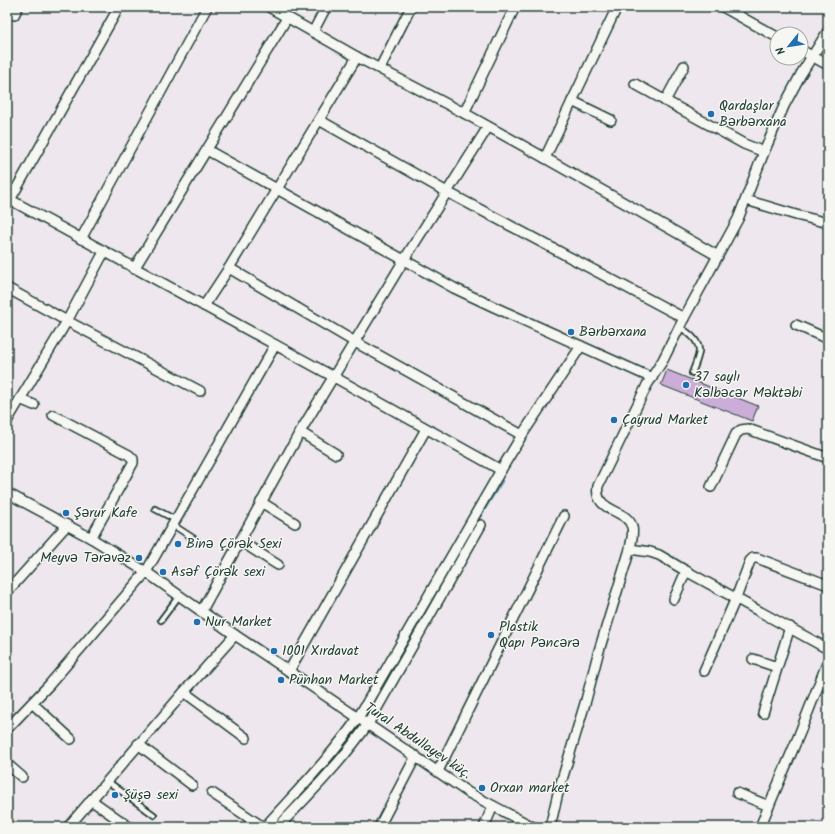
<svg xmlns="http://www.w3.org/2000/svg" width="835" height="834" font-family="Kalam,sans-serif">
  <style>
    .lines { fill: none; stroke-linecap: round; stroke-linejoin: round }
    .stream { stroke: #6b99ad; stroke-width: 2.5 }
    .building { fill: #ccadda; stroke: #1f3d34 }
    .lane-casing { stroke: #1f3d34; stroke-width: 8 }
    .street-casing { stroke: #1f3d34; stroke-width: 12 }
    .lane { stroke: #f6f6f2; stroke-width: 4.5 }
    .street { stroke: #f6f6f2; stroke-width: 9 }
    .poi-dot { fill: #1f6fb2; stroke: #f6f6f2; stroke-width: 1.5 }
    .labels { text-anchor: middle; dominant-baseline: central; stroke-width: 3; stroke-linejoin: round; paint-order: stroke }
    .poi-label { font-size: 14px; fill: #1f3d34; stroke: #f6f6f2; text-anchor: start }
    .street-label { font-size: 14px; fill: #1f3d34; stroke: #f6f6f2 }
  </style>
  <rect width="100%" height="100%" fill="#eee7ed"/>
  <filter id="ink" filterUnits="userSpaceOnUse"><feTurbulence type="fractalNoise" baseFrequency=".025" numOctaves="2"/><feDisplacementMap in="SourceGraphic" scale="8" xChannelSelector="R" yChannelSelector="G"/><feConvolveMatrix kernelMatrix="1 2 1 2 8 2 1 2 1" color-interpolation-filters="sRGB"/></filter>
  <g filter="url(#ink)">
    <g class="lines">
      <g class="stream">
        <path d="M366 714 481 515 502 481"/>
        <path d="M271 827 336 756 359 727"/>
      </g>
    </g>
    <path class="building" d="M667 370 758 406 752 421 661 385Z"/>
    <g class="lines">
      <g class="lane-casing">
        <g id="lane">
          <path d="M679 327C688 332 699 340 699 351 699 356 694 368 692 373"/>
          <path d="M155 509 176 520"/>
          <path d="M173 525 196 540"/>
          <path d="M161 620 179 596"/>
          <path d="M107 781 154 815"/>
        </g>
      </g>
      <g class="street-casing">
        <g id="street">
          <path d="M269 7 357 57 464 113 545 158 718 256"/>
          <path d="M723 7 777 37"/>
          <path d="M14 15 18 7"/>
          <path d="M313 32 326 7"/>
          <path d="M801 50 828 65"/>
          <path d="M380 68 411 7"/>
          <path d="M635 84 744 144 764 152"/>
          <path d="M572 101 611 120"/>
          <path d="M665 101 684 66"/>
          <path d="M464 113 515 7"/>
          <path d="M319 120 447 192 684 318"/>
          <path d="M207 150 454 288 492 306 652 378"/>
          <path d="M545 158 617 7"/>
          <path d="M7 198 334 377 501 470"/>
          <path d="M10 200 119 7"/>
          <path d="M746 200 796 215 828 223"/>
          <path d="M81 239 207 7"/>
          <path d="M229 268 355 342 522 435"/>
          <path d="M134 269 287 18"/>
          <path d="M7 288 67 321 200 391"/>
          <path d="M204 306 229 268 357 57"/>
          <path d="M796 325 828 339"/>
          <path d="M20 399 34 405"/>
          <path d="M53 415 129 455 133 459V463L91 538"/>
          <path d="M7 421 67 321 104 252"/>
          <path d="M300 432 336 454"/>
          <path d="M711 487 736 434 741 430 748 429 828 458"/>
          <path d="M7 493 91 538 146 572 235 635 289 671 469 793 533 827"/>
          <path d="M261 502 295 523"/>
          <path d="M240 541 278 565"/>
          <path d="M630 549 650 552 659 555 686 571 828 649"/>
          <path d="M7 592 67 525"/>
          <path d="M674 599 686 571"/>
          <path d="M201 612 300 432 404 260 488 127"/>
          <path d="M753 659 777 667"/>
          <path d="M289 671 426 429"/>
          <path d="M704 671 736 598 750 561 753 558H757L828 585"/>
          <path d="M184 692 246 738"/>
          <path d="M32 703 71 739"/>
          <path d="M763 713 790 627"/>
          <path d="M7 729 49 685 146 572 275 345"/>
          <path d="M138 744 192 785"/>
          <path d="M7 764 22 777"/>
          <path d="M438 771 564 516"/>
          <path d="M212 793 263 827"/>
          <path d="M737 793 769 806"/>
          <path d="M91 800 129 827"/>
          <path d="M68 827 184 692 235 635"/>
          <path d="M265 827C296 792 331 757 358 718L501 470 522 435 581 346"/>
          <path d="M278 827C310 794 342 761 368 724L481 525"/>
          <path d="M379 827 416 756"/>
          <path d="M484 827 493 806"/>
          <path d="M550 827 558 793 586 700 598 654 630 549C631 542 634 534 632 527 628 509 593 512 598 486L647 385 663 360 684 318 738 219 764 152 784 106 801 74 828 31"/>
          <path d="M760 827 799 735 828 661"/>
        </g>
      </g>
      <use href="#lane" class="lane"/>
      <use href="#street" class="street"/>
    </g>
  </g>
  <g class="poi-dot">
    <circle cx="711" cy="114" r="4"/>
    <circle cx="571" cy="332" r="4"/>
    <circle cx="686" cy="385" r="4"/>
    <circle cx="614" cy="420" r="4"/>
    <circle cx="66" cy="513" r="4"/>
    <circle cx="178" cy="544" r="4"/>
    <circle cx="139" cy="558" r="4"/>
    <circle cx="163" cy="572" r="4"/>
    <circle cx="197" cy="622" r="4"/>
    <circle cx="491" cy="635" r="4"/>
    <circle cx="274" cy="651" r="4"/>
    <circle cx="281" cy="680" r="4"/>
    <circle cx="482" cy="788" r="4"/>
    <circle cx="115" cy="795" r="4"/>
  </g>
  <g class="labels">
    <g class="poi-label">
      <text x="719" y="106">Qardaşlar<tspan x="719" dy="16">Bərbərxana</tspan></text>
      <text x="579" y="332">Bərbərxana</text>
      <text x="694" y="377">37 saylı<tspan x="694" dy="16">Kəlbəcər Məktəbi</tspan></text>
      <text x="622" y="420">Çayrud Market</text>
      <text x="74" y="513">Şərur Kafe</text>
      <text x="186" y="544">Binə Çörək Sexi</text>
      <text x="131" y="558" text-anchor="end">Meyvə Tərəvəz</text>
      <text x="171" y="572">Asəf Çörək sexi</text>
      <text x="205" y="622">Nur Market</text>
      <text x="499" y="627">Plastik<tspan x="499" dy="16">Qapı Pəncərə</tspan></text>
      <text x="282" y="651">1001 Xırdavat</text>
      <text x="289" y="680">Pünhan Market</text>
      <text x="490" y="788">Orxan market</text>
      <text x="123" y="795">Şüşə sexi</text>
    </g>
    <g class="street-label">
      <text transform="translate(418 741) rotate(34)">Tural Abdullayev küç.</text>
    </g>
  </g>
  <rect width="835" height="834" fill="none" stroke="#f6f6f2" stroke-width="24"/>
  <rect x="12" y="12" width="811" height="810" fill="none" stroke="#1f3d34" stroke-width="1.5" filter="url(#ink)"/>
  <g transform="translate(789 46) rotate(240)"><circle r="19" fill="#f6f6f2" stroke="#a0aca6"/>
  <path d="M0-3L7 15L0 10L-7 15Z" fill="#1f6fb2"/>
  <text y="-6" font-size="11" font-weight="bold" text-anchor="middle" fill="#1f3d34">N</text>
  </g>
</svg>
